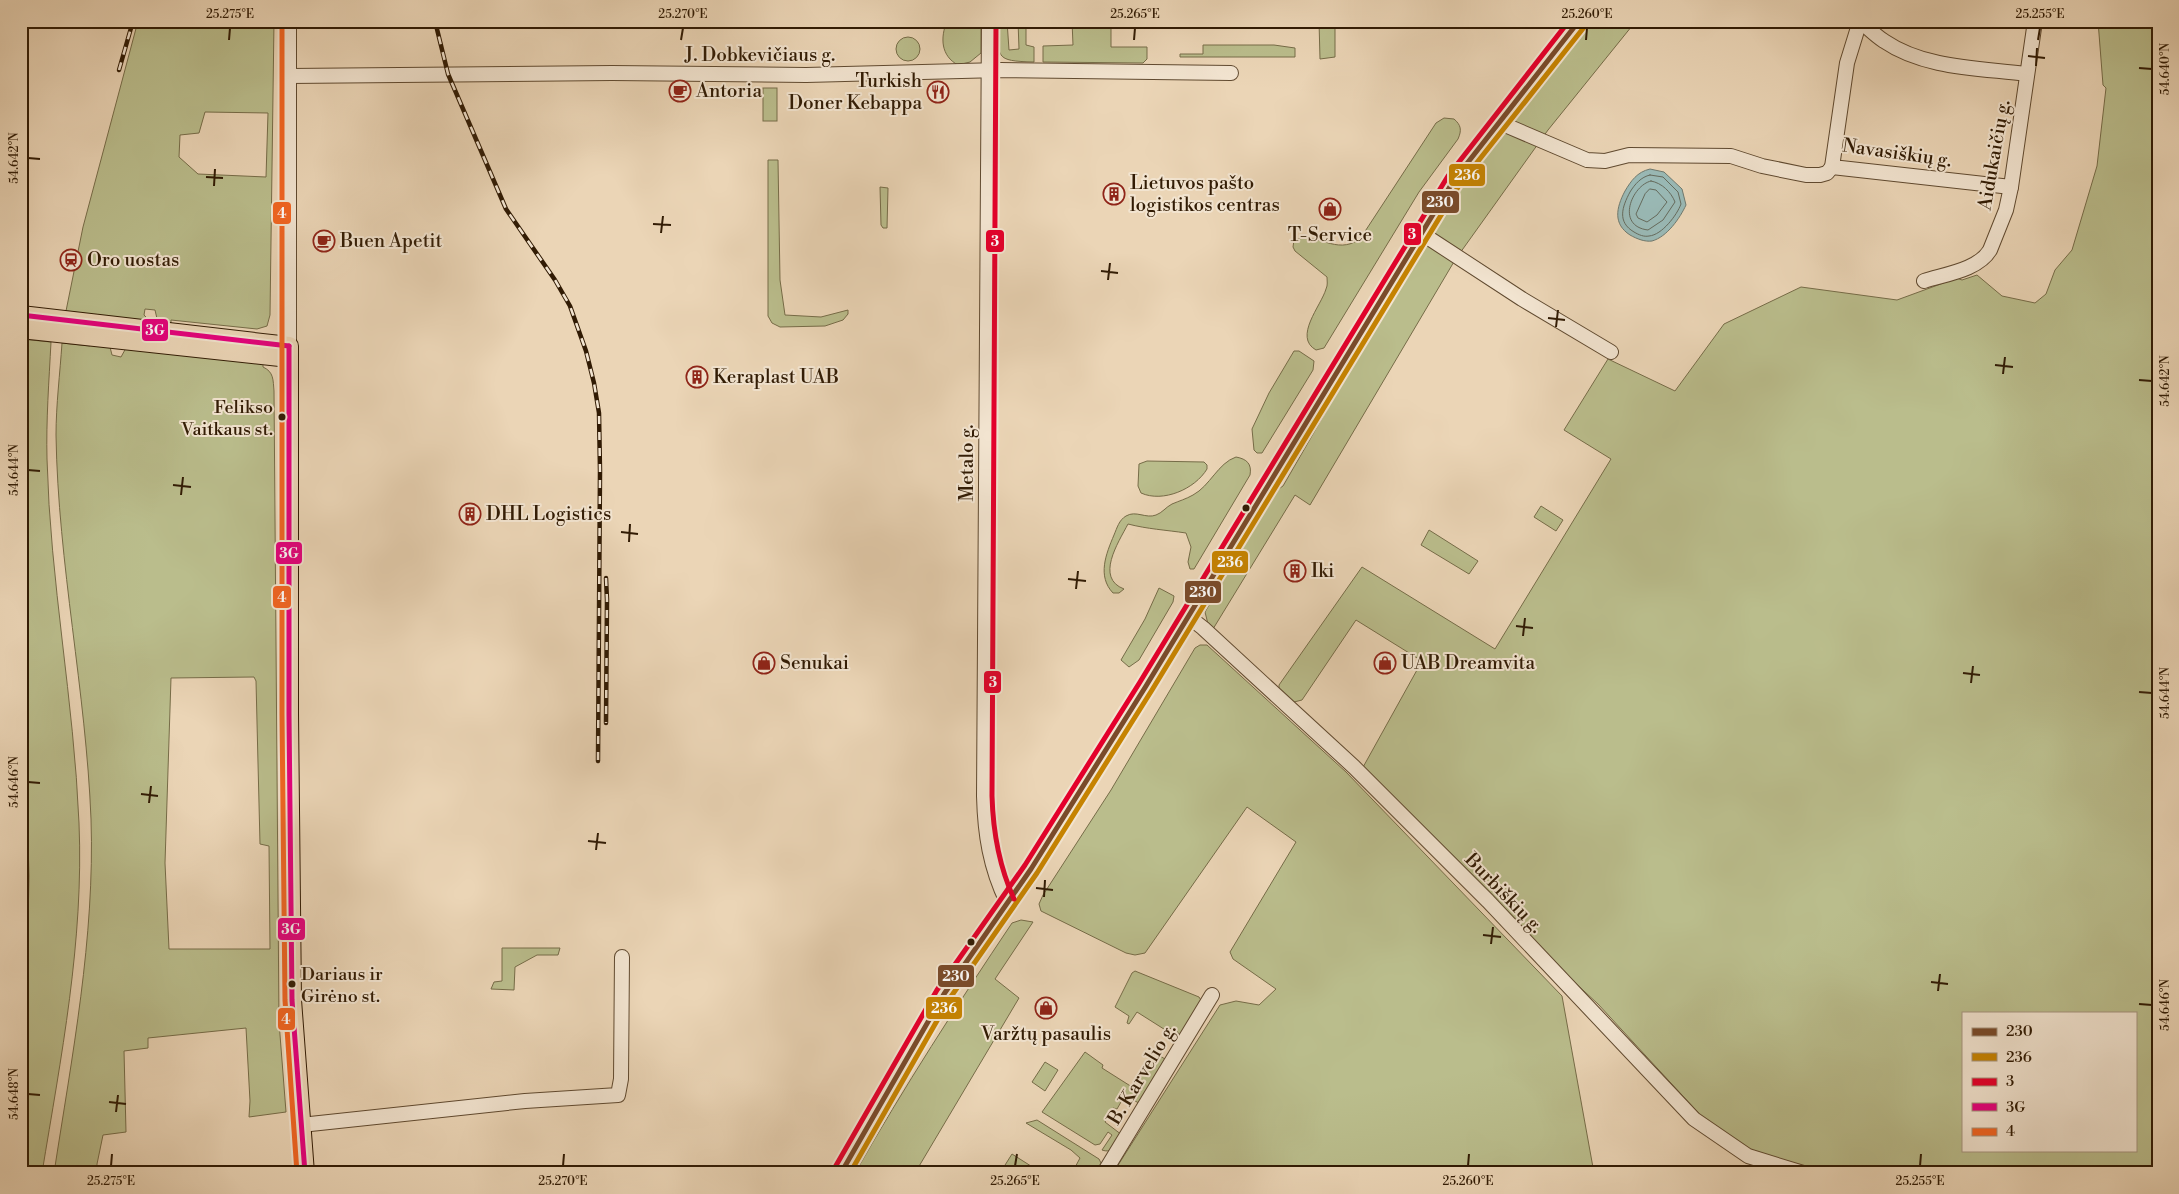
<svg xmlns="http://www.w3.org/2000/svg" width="2179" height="1194" font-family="'Libre Bodoni',serif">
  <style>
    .green { fill: #babd8c; stroke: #766c48; fill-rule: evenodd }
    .water { fill: #99b8b4; stroke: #6f796e }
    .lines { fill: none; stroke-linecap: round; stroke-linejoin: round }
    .shore { stroke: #656a5c; stroke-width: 1 }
    .minor-casing { stroke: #604a30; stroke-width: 16 }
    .major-casing { stroke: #311b04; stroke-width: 20 }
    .minor { stroke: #f2e4d0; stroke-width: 14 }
    .major { stroke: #ebd5b6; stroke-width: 18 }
    .rail-casing { stroke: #311b04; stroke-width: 4.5 }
    .rail { stroke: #f2e4d0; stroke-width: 2.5; stroke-dasharray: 8; stroke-linecap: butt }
    .bus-1-casing { stroke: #f2e4d0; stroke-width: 9 }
    .bus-2-casing { stroke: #f2e4d0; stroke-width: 9 }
    .bus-3-casing { stroke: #f2e4d0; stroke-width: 9 }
    .bus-4-casing { stroke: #f2e4d0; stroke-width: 9 }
    .bus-5-casing { stroke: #f2e4d0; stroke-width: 9 }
    .bus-1 { stroke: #7a4b2a; stroke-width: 5 }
    .bus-2 { stroke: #c68301; stroke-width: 5 }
    .bus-3 { stroke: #e4002b; stroke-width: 5 }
    .bus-4 { stroke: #e5007d; stroke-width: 5 }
    .bus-5 { stroke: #f26522; stroke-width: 5 }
    .ticks { fill: none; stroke: #311b04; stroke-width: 2 }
    .bus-dot { fill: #311b04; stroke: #f2e4d0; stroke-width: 2 }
    .labels { text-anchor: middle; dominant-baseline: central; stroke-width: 4; stroke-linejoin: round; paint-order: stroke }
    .bus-label { font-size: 18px; fill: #311b04; stroke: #f2e4d0; text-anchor: end }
    .street-label { font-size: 19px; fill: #311b04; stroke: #f2e4d0 }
    .poi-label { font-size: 19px; fill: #311b04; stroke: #f2e4d0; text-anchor: start }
    .line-badge { stroke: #f2e4d0; stroke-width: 2 }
    .badge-label { font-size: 14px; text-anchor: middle; font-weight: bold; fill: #fff }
    .neatline { fill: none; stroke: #311b04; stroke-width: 2 }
    .ticks-label { font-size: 12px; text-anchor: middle; fill: #311b04 }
  </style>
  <rect width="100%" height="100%" fill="#ebd5b6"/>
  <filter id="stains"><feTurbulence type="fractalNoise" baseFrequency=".004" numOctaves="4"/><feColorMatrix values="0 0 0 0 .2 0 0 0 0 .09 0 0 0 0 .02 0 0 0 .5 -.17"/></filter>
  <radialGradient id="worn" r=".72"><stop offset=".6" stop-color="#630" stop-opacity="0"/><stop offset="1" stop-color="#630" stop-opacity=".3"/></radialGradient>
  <g class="green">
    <path d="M138 21H274L270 315 267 326 257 329 171 320V326L158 323 155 310 145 309 144 315 146 317 144 321 66 311 83 227ZM205 112 268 113 266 177 198 174 179 157 180 135 199 133Z"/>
    <path d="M947 21H981V53L970 62 958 65C941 56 940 38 947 21Z"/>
    <path d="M999 21H1007L1009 50 1019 49 1018 21H1026V45L1034 47V62C994 61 998 58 999 21Z"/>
    <path d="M1072 21H1111V47H1147V59L1143 63 1043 62V46L1073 45Z"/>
    <path d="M1319 21H1335V57L1320 59Z"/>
    <path d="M1591 21H1636L1548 130 1455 260 1310 505 1295 495 1213 629 1208 624 1205 612 1274 492 1283 486C1341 387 1397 280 1462 186 1501 129 1547 75 1591 21Z"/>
    <path d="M2098 21H2158V1173H1814L1755 1154 1705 1120 1598 1004 1544 954 1362 769 1422 661 1356 620 1302 700 1294 702 1279 689V685L1362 567 1495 649 1611 459 1564 430 1608 359 1675 391 1724 324 1801 287 1897 300 1957 278 1962 280 1977 275 2002 296 2035 303 2046 294 2055 270 2072 250 2097 166 2106 88 2103 85ZM1963 1013H2135V1150H1963Z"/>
    <circle cx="908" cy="49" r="12"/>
    <path d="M1203 45H1274L1295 48V57H1180V54H1203Z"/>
    <rect x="763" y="88" width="14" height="33"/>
    <path d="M1444 118 1454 119C1461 125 1462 130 1458 139L1419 192 1324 348 1316 350C1293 337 1321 306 1326 289 1328 285 1327 281 1327 277L1295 251 1293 247 1294 240C1318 231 1335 256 1360 239L1436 123Z"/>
    <path d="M768 160H778L780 280 785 315 821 317 848 310V314L843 320 825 326 780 327 772 323 768 316Z"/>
    <path d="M880 187 888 188 887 228H883L881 225Z"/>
    <path d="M21 339 51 342C49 381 46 420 47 459 50 581 74 701 79 823 84 941 61 1057 42 1173H21V1022L28 923 29 876 27 809 21 752V494L23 493Z"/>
    <path d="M62 343 90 346V343L110 347 112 355 121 357 126 348 263 361V367C274 372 273 380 274 391L279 1022 286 1112 249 1117 250 1101 246 1028 148 1038V1048L124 1051 126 1132 103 1135 97 1164V1173H54C72 1056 95 938 91 819 86 691 58 564 56 435 56 405 60 373 62 343ZM254 677 256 681 260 844 269 846 270 949H169L165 863 171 678Z"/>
    <path d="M1294 351H1299L1314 361 1313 370 1262 453H1257L1254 450 1252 429 1269 393Z"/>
    <path d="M1236 457C1247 459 1252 464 1250 475L1194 569H1190L1188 562 1191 547 1186 533C1166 530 1147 529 1128 524 1118 543 1095 578 1124 589L1119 593H1113C1097 576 1106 554 1114 535 1117 528 1119 520 1126 516 1136 510 1146 519 1156 515 1162 513 1166 507 1172 504 1179 501 1186 499 1193 495 1210 486 1218 463 1236 457Z"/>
    <path d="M1147 461 1204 462 1207 465V469C1195 489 1163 503 1141 493L1138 486 1139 464Z"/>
    <path d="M1541 506 1563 520 1556 531 1534 517Z"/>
    <path d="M1429 530 1478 561 1469 574 1421 545Z"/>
    <path d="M1159 588 1174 596 1173 602 1139 660 1129 667 1121 660 1145 619Z"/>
    <path d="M1200 645H1207L1346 772 1562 996 1594 1173H1113L1220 1005 1236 1001 1259 1005 1276 989 1233 959 1230 952 1296 842 1247 807 1145 953 1135 955 1126 953 1041 911 1039 904 1043 895 1111 790 1195 648Z"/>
    <path d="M1021 920 1033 922 995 979 1019 998 915 1173H855C904 1087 957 1005 1012 923Z"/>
    <path d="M502 948H560L558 955H537L515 967 514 990 491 989 494 982 502 981Z"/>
    <path d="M1135 971 1199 997 1202 1002 1179 1041 1177 1039 1179 1034 1176 1030 1169 1028 1167 1031 1137 1012 1129 1024 1127 1023 1129 1016 1115 1007 1132 973Z"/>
    <path d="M1085 1052 1103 1065 1102 1068 1132 1087 1154 1052 1168 1061 1142 1105 1125 1095 1117 1109 1113 1108 1105 1122 1122 1135C1116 1144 1113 1154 1102 1150L1112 1135 1108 1132 1100 1144 1095 1145 1042 1112Z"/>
    <path d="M1045 1062 1058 1070 1045 1091 1032 1082Z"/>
    <path d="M1037 1120 1099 1159 1101 1163 1096 1173H1072L1080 1158 1071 1150 1026 1123Z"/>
    <path d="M1012 1154 1034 1168 1031 1173H1000Z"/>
  </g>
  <path class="water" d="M1650 169 1664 172 1682 189 1686 205C1680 218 1667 237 1652 241 1645 242 1637 239 1630 235 1613 224 1616 208 1625 191 1631 181 1637 172 1650 169Z"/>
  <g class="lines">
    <g class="shore">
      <path d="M1650 175 1663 177 1678 192 1681 204C1677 215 1662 235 1649 236 1644 237 1639 235 1634 232 1617 222 1622 207 1630 192 1635 184 1641 177 1650 175Z"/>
      <path d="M1651 181C1662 183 1671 192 1675 202L1663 220 1648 230C1615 226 1632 185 1651 181Z"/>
      <path d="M1650 189 1656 190 1667 202 1657 215 1647 222 1638 218 1636 214 1645 194Z"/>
    </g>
    <g class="minor-casing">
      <g id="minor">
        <path d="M289 21V346"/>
        <path d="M989 21 984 796C985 834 990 867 1007 902"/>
        <path d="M1860 21 1847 63 1832 167 2011 187"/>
        <path d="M1860 21C1868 28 1876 36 1884 41 1925 69 1980 68 2027 74"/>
        <path d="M289 76 612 73 806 75 1000 70 1231 73"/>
        <path d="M1498 122 1587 160 1605 161 1629 155 1731 156 1762 166 1806 175H1820L1827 173 1832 167"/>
        <path d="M1421 233 1522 299 1611 352"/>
        <path d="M1924 281C1946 274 1978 270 1990 250L2006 210 2011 187 2035 21"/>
        <path d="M1189 617 1203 628 1354 767 1488 901 1694 1119 1748 1156 1803 1173"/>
        <path d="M301 1125 525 1101 618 1095 621 1079 622 957"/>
        <path d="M1104 1173 1212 995"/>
      </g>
    </g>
    <g class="major-casing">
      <g id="major">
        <path d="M21 315 289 346V714L292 1000 305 1173"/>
        <path d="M21 329 289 358"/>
        <path d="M841 1173 944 994 1031 869 1146 686 1454 180 1579 21"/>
      </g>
    </g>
    <use href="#minor" class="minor"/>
    <use href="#major" class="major"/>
    <g class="rail-casing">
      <g id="rail">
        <path d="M435 21 448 74 506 209 555 280 570 306 586 351 594 383 599 413 600 471 598 761"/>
        <path d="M119 70 133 21"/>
        <path d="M606 578 607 600 606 723"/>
      </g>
    </g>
    <use href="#rail" class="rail"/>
    <g class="bus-1-casing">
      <path id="bus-1" d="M841 1173 944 994 1031 869 1146 686 1454 180 1579 21"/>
    </g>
    <g class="bus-2-casing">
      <path id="bus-2" d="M850 1173 950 998 1037 873 1152 690 1460 184 1585 26"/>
    </g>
    <g class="bus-3-casing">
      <g id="bus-3">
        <path d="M996 21 992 796C993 832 999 866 1014 899"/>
        <path d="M834 1169 937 990 1025 865 1140 682 1448 176 1569 21"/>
      </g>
    </g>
    <g class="bus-4-casing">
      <g id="bus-4">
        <path d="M21 315 289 346"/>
        <path d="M289 346V714L292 1000 305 1173"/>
      </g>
    </g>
    <g class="bus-5-casing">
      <path id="bus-5" d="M282 21V714L285 1000 297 1173"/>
    </g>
    <use href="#bus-1" class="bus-1"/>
    <use href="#bus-2" class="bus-2"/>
    <use href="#bus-3" class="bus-3"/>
    <use href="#bus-4" class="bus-4"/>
    <use href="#bus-5" class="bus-5"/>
  </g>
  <path class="ticks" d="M229 40 230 28M681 40 683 28M1134 40 1135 28M1586 40 1587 28M2038 40 2040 28M2028 56 2045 58M2036 66 2037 48M2139 68 2152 69M28 158 40 159M206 177 223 178M214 186 215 169M653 224 671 225M661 233 663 216M1101 271 1118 273M1108 280 1110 263M1548 318 1565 320M1556 327 1558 310M1995 365 2013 367M2003 374 2005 357M2139 380 2152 381M28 470 40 471M173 485 191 487M181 495 183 477M621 532 638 534M629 542 630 524M1068 579 1086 581M1076 589 1078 571M1516 626 1533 628M1523 636 1525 618M1963 673 1980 675M1971 683 1973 666M2139 692 2152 693M28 782 40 783M141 794 158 796M149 803 151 786M588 841 606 843M596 850 598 833M1036 888 1053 890M1044 897 1045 880M1483 935 1501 937M1491 944 1493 927M1931 982 1948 984M1938 991 1940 974M2139 1004 2152 1005M28 1094 40 1095M109 1102 126 1104M116 1112 118 1095M111 1166 112 1154M563 1166 564 1154M1015 1166 1017 1154M1468 1166 1469 1154M1920 1166 1921 1154"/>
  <defs>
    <g id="cafe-ring" transform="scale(1.125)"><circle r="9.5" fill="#f2e4d0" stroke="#8f2418" stroke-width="1.5"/><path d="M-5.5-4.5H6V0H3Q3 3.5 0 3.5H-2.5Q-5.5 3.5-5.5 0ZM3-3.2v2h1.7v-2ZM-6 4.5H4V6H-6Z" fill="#8f2418"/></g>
    <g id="restaurant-ring" transform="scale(1.125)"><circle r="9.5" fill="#f2e4d0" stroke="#8f2418" stroke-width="1.5"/><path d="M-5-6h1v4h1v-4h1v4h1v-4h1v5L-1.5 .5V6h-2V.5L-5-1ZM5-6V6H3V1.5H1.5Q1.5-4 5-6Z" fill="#8f2418"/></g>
    <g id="building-ring" transform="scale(1.125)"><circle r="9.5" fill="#f2e4d0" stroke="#8f2418" stroke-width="1.5"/><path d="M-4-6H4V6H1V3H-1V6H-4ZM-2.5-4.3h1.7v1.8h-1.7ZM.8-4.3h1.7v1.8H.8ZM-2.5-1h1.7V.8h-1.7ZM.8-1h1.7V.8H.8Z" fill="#8f2418"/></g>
    <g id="shop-ring" transform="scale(1.125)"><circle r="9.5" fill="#f2e4d0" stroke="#8f2418" stroke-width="1.5"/><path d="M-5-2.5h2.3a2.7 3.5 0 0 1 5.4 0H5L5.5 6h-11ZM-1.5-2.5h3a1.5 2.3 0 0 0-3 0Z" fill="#8f2418"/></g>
    <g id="station-ring" transform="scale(1.125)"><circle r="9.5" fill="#f2e4d0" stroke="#8f2418" stroke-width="1.5"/><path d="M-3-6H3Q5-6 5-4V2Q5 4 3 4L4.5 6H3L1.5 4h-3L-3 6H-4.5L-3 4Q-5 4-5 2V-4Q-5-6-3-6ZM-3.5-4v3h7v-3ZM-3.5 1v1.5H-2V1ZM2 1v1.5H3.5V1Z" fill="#8f2418"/></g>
  </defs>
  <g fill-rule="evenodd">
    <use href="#cafe-ring" x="680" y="91"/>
    <use href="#restaurant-ring" x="938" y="92"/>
    <use href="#building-ring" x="1114" y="194"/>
    <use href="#shop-ring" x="1330" y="209"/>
    <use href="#cafe-ring" x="324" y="241"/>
    <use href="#station-ring" x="71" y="260"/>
    <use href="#building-ring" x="697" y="377"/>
    <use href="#building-ring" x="470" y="514"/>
    <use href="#building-ring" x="1295" y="571"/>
    <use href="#shop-ring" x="764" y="663"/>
    <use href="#shop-ring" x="1385" y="663"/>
    <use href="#shop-ring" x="1046" y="1008"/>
  </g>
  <g class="bus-dot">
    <circle cx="282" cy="417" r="4.5"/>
    <circle cx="1246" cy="508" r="4.5"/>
    <circle cx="971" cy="942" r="4.5"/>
    <circle cx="292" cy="984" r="4.5"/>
  </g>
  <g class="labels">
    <g class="bus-label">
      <text x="273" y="407">Felikso<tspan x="273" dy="22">Vaitkaus st.</tspan></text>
      <text x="301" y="974" text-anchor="start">Dariaus ir<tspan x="301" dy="22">Girėno st.</tspan></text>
    </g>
    <g class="street-label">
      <text x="760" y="55">J. Dobkevičiaus g.</text>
      <text transform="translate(1897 153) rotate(8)">Navasiškių g.</text>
      <text transform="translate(1994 155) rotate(-80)">Aidukaičių g.</text>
      <text transform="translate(967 463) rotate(-90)">Metalo g.</text>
      <text transform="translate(1504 893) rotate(46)">Burbiškių g.</text>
      <text transform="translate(1142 1074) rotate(-59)">B. Karvelio g.</text>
    </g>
    <g class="poi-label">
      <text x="922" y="81" text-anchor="end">Turkish<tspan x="922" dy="22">Doner Kebappa</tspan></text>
      <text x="696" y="91">Antoria</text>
      <text x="1130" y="183">Lietuvos pašto<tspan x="1130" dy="22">logistikos centras</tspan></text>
      <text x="1330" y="235" text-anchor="middle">T-Service</text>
      <text x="340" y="241">Buen Apetit</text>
      <text x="87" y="260">Oro uostas</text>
      <text x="713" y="377">Keraplast UAB</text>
      <text x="486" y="514">DHL Logistics</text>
      <text x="1311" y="571">Iki</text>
      <text x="780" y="663">Senukai</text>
      <text x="1401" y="663">UAB Dreamvita</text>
      <text x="1046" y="1034" text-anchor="middle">Varžtų pasaulis</text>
    </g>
  </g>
  <g class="line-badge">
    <rect x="1448" y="163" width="38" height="24" rx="5" fill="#c68301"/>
    <rect x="1421" y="190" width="39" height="24" rx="5" fill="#7a4b2a"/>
    <rect x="272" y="201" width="20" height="24" rx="5" fill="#f26522"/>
    <rect x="1403" y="222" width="19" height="24" rx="5" fill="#e4002b"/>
    <rect x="985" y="229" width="20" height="24" rx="5" fill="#e4002b"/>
    <rect x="141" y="318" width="28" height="24" rx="5" fill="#e5007d"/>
    <rect x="275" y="541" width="28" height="24" rx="5" fill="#e5007d"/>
    <rect x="1211" y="550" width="38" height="24" rx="5" fill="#c68301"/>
    <rect x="1184" y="580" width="38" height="24" rx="5" fill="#7a4b2a"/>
    <rect x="272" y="585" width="20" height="24" rx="5" fill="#f26522"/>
    <rect x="983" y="670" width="19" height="24" rx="5" fill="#e4002b"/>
    <rect x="277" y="917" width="29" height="24" rx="5" fill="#e5007d"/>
    <rect x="937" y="964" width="38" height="24" rx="5" fill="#7a4b2a"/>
    <rect x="925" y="996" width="38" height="24" rx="5" fill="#c68301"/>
    <rect x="277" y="1007" width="19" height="24" rx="5" fill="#f26522"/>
  </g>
  <g class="badge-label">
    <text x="1467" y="180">236</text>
    <text x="1440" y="207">230</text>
    <text x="282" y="218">4</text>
    <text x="1412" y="239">3</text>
    <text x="995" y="246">3</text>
    <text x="155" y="335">3G</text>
    <text x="289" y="558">3G</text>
    <text x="1230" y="567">236</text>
    <text x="1203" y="597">230</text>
    <text x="282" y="602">4</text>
    <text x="993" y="687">3</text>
    <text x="291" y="934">3G</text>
    <text x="956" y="981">230</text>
    <text x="944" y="1013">236</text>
    <text x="286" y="1024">4</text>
  </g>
  <rect width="2179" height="1194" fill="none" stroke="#ebd5b6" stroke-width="55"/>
  <rect x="1962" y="1012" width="175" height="140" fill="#f2e4d0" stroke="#a5947e"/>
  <rect x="1972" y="1028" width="25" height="8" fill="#7a4b2a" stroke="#a5947e"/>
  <text x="2006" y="1036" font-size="15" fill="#311b04">230</text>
  <rect x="1972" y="1053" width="25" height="8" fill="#c68301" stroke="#a5947e"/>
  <text x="2006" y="1062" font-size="15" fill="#311b04">236</text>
  <rect x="1972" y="1078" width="25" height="8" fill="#e4002b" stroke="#a5947e"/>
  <text x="2006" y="1086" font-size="15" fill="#311b04">3</text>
  <rect x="1972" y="1103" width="25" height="8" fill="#e5007d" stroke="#a5947e"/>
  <text x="2006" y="1112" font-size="15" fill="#311b04">3G</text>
  <rect x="1972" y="1128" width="25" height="8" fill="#f26522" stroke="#a5947e"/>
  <text x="2006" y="1136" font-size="15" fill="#311b04">4</text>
  <rect x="28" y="28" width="2124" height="1138" class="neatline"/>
  <g class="ticks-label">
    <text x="230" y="18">25.275°E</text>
    <text x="683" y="18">25.270°E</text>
    <text x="1135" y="18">25.265°E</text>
    <text x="1587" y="18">25.260°E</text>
    <text x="2040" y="18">25.255°E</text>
    <text transform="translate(2165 69) rotate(-90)" y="4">54.640°N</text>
    <text transform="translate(14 158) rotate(-90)" y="4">54.642°N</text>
    <text transform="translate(2165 381) rotate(-90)" y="4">54.642°N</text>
    <text transform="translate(14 470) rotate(-90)" y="4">54.644°N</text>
    <text transform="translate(2165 693) rotate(-90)" y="4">54.644°N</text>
    <text transform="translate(14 782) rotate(-90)" y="4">54.646°N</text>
    <text transform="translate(2165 1005) rotate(-90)" y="4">54.646°N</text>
    <text transform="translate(14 1094) rotate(-90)" y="4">54.648°N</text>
    <text x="111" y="1185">25.275°E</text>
    <text x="563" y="1185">25.270°E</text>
    <text x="1015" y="1185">25.265°E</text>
    <text x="1468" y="1185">25.260°E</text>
    <text x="1920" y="1185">25.255°E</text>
  </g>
  <rect width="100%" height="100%" filter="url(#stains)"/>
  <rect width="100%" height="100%" fill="url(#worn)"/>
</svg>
